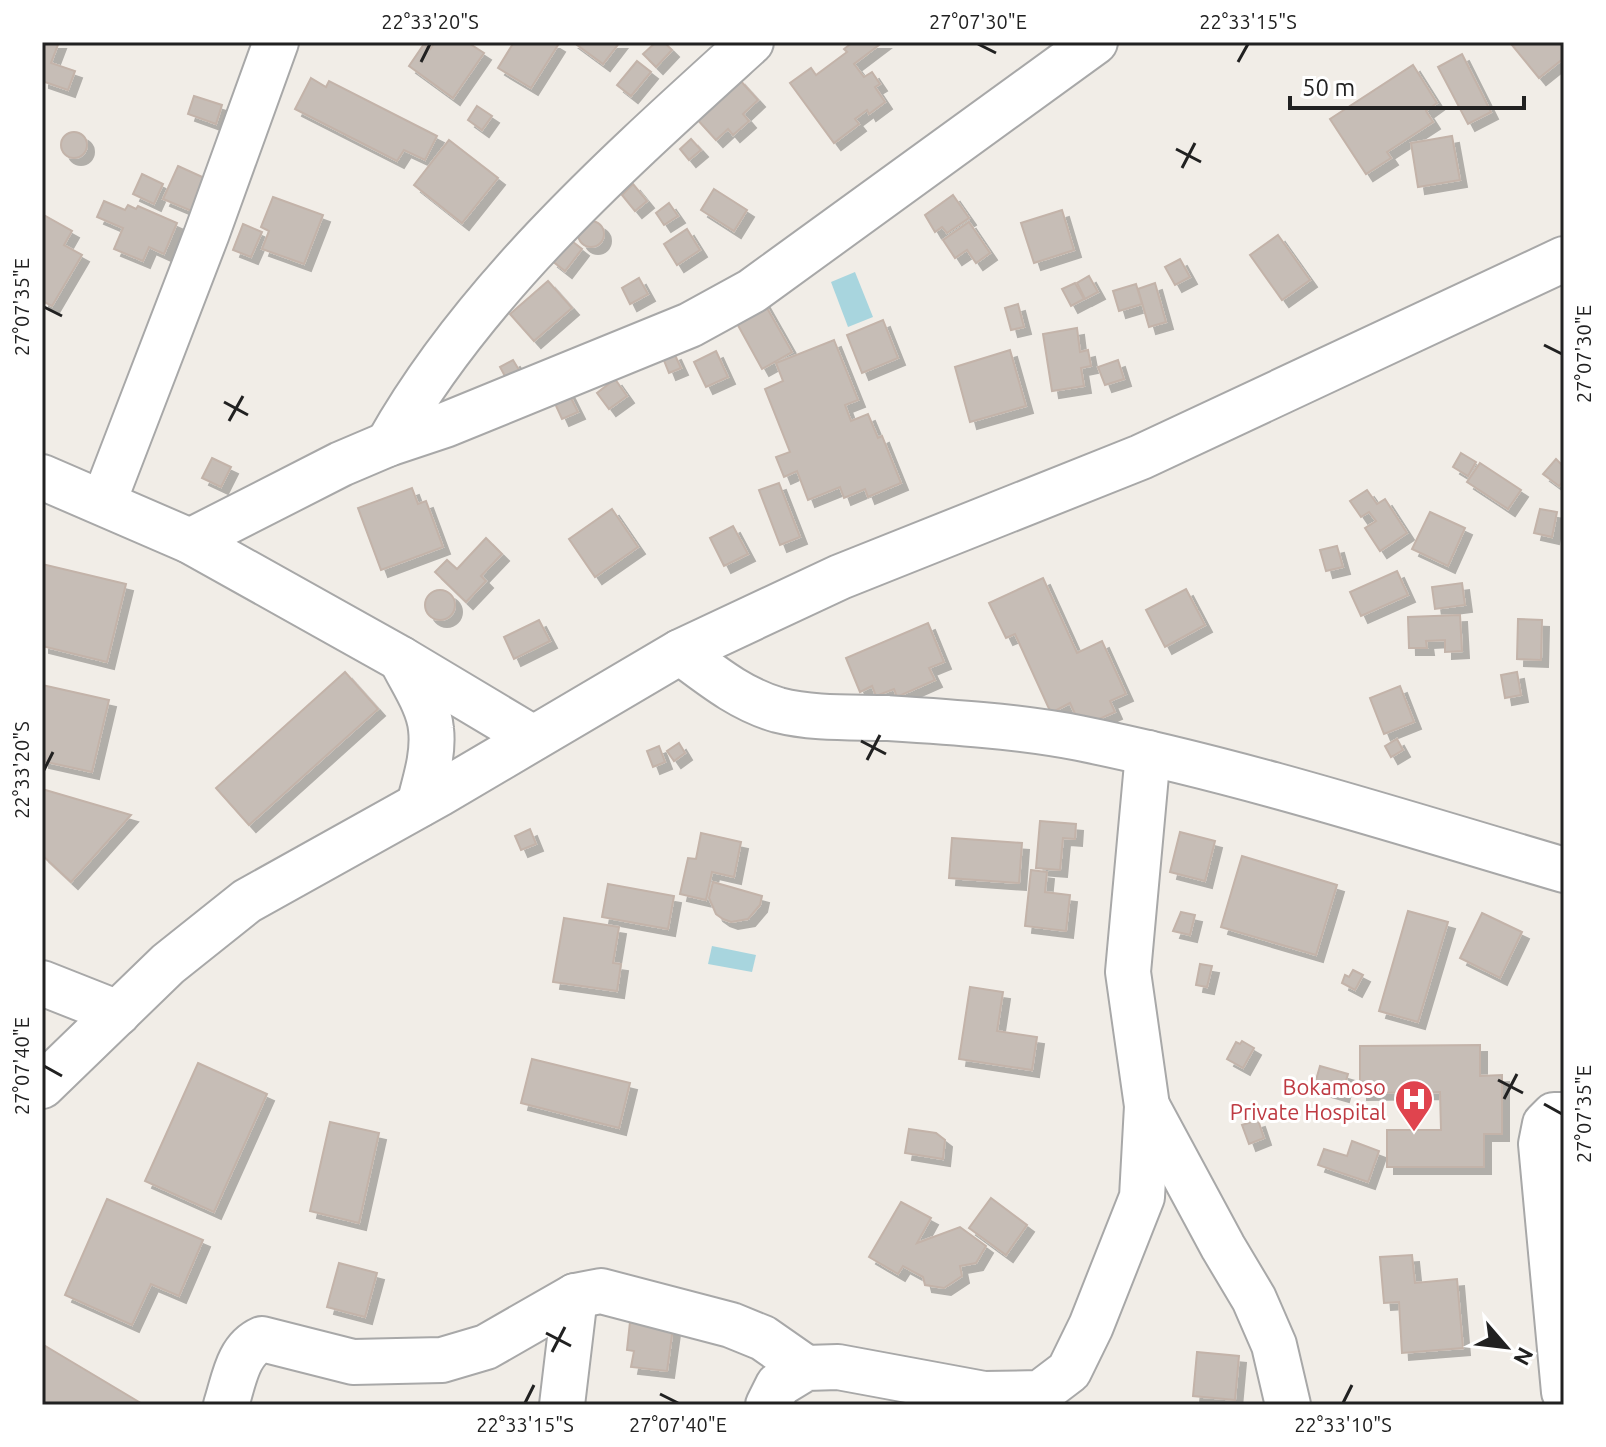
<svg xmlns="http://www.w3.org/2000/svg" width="1606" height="1447" font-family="Ubuntu,sans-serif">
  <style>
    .water { fill: #a8d5de }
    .building { fill: #c6bdb6; stroke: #c3b3a9; stroke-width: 2; filter: url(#shadow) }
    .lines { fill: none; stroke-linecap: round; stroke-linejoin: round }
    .minor-casing { stroke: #a8a8a8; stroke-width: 48 }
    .minor { stroke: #fff; stroke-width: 44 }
    .ticks { fill: none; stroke: #212121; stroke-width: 3 }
    .labels { text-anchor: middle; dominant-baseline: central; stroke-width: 6; stroke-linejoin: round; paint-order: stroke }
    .health-label { font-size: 22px; fill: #be3a42; stroke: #fff; text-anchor: end }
    .neatline { fill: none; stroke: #212121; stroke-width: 3 }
    .ticks-label { font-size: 20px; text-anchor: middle; fill: #212121 }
  </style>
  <defs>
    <filter id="shadow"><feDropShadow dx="7" dy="7" stdDeviation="0" flood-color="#0004"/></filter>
  </defs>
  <rect width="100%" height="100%" fill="#f1ede7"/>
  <g class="water">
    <path d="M855 272 873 317 848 327 831 282Z"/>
    <path d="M712 946 756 955 752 972 708 964Z"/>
  </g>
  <g class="building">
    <path d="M42 42H59L51 63 75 71 68 90 42 81Z"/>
    <path d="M435 42H467L484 53 453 98 409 66 424 44 430 49Z"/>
    <path d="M514 42H553L558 45 531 88 498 68Z"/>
    <path d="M573 42H620L603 64Z"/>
    <path d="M656 42H664L672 50 656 67 643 54Z"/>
    <path d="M853 42H883L854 64 864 77 872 72 880 84 875 87 885 102 869 114 867 110 855 119 859 124 834 143 790 83 811 68 816 75 847 52 844 49Z"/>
    <path d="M1515 42H1564V58L1539 78 1512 45Z"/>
    <path d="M1462 54 1491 112 1468 124 1438 67Z"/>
    <path d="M637 61 651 72 631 96 617 85Z"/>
    <path d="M1413 65 1437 103 1426 111 1433 122 1387 152 1391 158 1366 174 1330 119Z"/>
    <path d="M311 78 326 87 329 81 437 136 425 160 404 150 397 161 295 109Z"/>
    <path d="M738 78 758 100 743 114 749 121 733 135 728 129 716 140 695 117Z"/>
    <path d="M194 96 222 105 216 124 188 114Z"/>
    <path d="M477 106 492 116 482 130 468 120Z"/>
    <circle cx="74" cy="145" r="13"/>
    <path d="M1452 136 1460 180 1418 187 1411 143Z"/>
    <path d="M691 139 701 150 689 160 680 149Z"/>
    <path d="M449 140 498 178 462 223 414 185Z"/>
    <path d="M178 166 209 180 194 212 163 199Z"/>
    <path d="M142 174 163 184 154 204 133 194Z"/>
    <path d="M633 184 647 201 635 211 622 195Z"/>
    <path d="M714 189 747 210 734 231 701 210Z"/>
    <path d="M953 195 969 218 947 233 942 227 935 232 925 215Z"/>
    <path d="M273 197 323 215 304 264 262 249 269 231 261 227Z"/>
    <path d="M104 201 125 210 128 205 136 209 138 206 177 223 164 254 149 247 143 261 114 249 123 228 97 217Z"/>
    <path d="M669 203 678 216 664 225 656 213Z"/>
    <path d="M1062 210 1074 250 1034 263 1021 223Z"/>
    <path d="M42 214 72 231 64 245 82 255 52 306 42 301Z"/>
    <circle cx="591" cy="234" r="13"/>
    <path d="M969 222 990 253 976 263 967 250 955 258 943 240Z"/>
    <path d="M243 224 262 232 251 257 233 250Z"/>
    <path d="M687 229 700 250 677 265 664 244Z"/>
    <path d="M1278 235 1310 280 1282 300 1250 255Z"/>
    <path d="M568 238 582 249 565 271 551 260Z"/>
    <path d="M1180 259 1190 277 1175 285 1165 267Z"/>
    <path d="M1089 276 1098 292 1085 299 1077 283Z"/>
    <path d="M639 278 648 294 630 304 622 288Z"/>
    <path d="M548 281 572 308 534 341 510 314Z"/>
    <path d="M1075 283 1084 299 1071 306 1062 289Z"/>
    <path d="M1155 283 1166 322 1149 327 1138 289Z"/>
    <path d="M1136 284 1142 304 1119 311 1113 291Z"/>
    <path d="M763 301 792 352 762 369 734 318Z"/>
    <path d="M1018 304 1024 327 1011 330 1005 308Z"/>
    <path d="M883 320 898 358 862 373 847 335Z"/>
    <path d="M1077 328 1080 352 1088 350 1091 366 1081 368 1084 386 1052 391 1043 334Z"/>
    <path d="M834 340 858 400 845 405 851 421 868 414 878 438 882 436 901 483 868 497 865 489 844 498 840 487 808 500 797 471 784 477 776 457 790 452 765 389 783 381 776 363Z"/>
    <path d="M1010 350 1026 406 970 422 955 367Z"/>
    <path d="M716 351 728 377 706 387 694 362Z"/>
    <path d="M674 353 681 368 669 373 663 358Z"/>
    <path d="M513 360 519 370 506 378 500 367Z"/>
    <path d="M1118 360 1124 379 1105 385 1098 367Z"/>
    <path d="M615 379 627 396 609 409 597 393Z"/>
    <path d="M567 390 578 412 562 419 552 397Z"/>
    <path d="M1461 453 1476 462 1468 476 1453 467Z"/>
    <path d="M212 458 231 467 221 487 202 478Z"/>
    <path d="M1556 459 1564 467V481L1559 486 1543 474Z"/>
    <path d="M1480 463 1521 490 1508 509 1467 482Z"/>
    <path d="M779 483 800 537 780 545 759 490Z"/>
    <path d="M412 488 418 504 426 501 443 547 381 570 358 508Z"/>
    <path d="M1367 490 1377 504 1385 499 1407 533 1380 551 1365 528 1376 521 1369 512 1361 517 1350 501Z"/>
    <path d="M612 509 638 547 595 577 569 539Z"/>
    <path d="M1540 509 1557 512 1552 537 1534 533Z"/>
    <path d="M1430 512 1465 528 1448 566 1412 549Z"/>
    <path d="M733 526 748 554 724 566 710 538Z"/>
    <path d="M486 538 502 554 481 576 486 581 466 602 435 572 447 560 457 569Z"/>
    <path d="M1337 546 1343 567 1326 571 1320 550Z"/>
    <path d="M42 564 126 584 107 662 42 646Z"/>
    <path d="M1397 571 1408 595 1361 616 1350 592Z"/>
    <path d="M1043 578 1077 653 1102 641 1126 694 1110 701 1115 712 1081 727 1070 703 1051 713 1015 634 1006 638 989 603Z"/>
    <path d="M1462 583 1465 605 1435 609 1432 587Z"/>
    <path d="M1186 589 1205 625 1165 647 1146 610Z"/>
    <circle cx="440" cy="605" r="15"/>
    <path d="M1460 615 1462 651 1445 652V640L1426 641 1427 648H1409L1408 617Z"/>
    <path d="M1518 619 1542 620 1541 660 1517 659Z"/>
    <path d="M539 620 550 641 514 659 504 637Z"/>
    <path d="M928 623 944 662 929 668 935 680 897 697 894 689 876 696 872 686 860 692 846 658Z"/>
    <path d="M345 672 378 709 249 825 216 788Z"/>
    <path d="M1517 672 1521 695 1505 698 1501 675Z"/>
    <path d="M42 685 109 700 92 772 42 761Z"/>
    <path d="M1400 686 1414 722 1384 734 1370 698Z"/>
    <path d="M1397 739 1403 750 1391 757 1385 746Z"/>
    <path d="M679 743 685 753 674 761 667 751Z"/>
    <path d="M659 746 665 762 653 767 647 751Z"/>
    <path d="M42 789 131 815 71 882 42 855Z"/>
    <path d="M1040 821 1076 824 1075 839 1063 838 1060 870 1036 868Z"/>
    <path d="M530 829 536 844 521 850 515 836Z"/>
    <path d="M1180 832 1215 841 1205 881 1170 872Z"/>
    <path d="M701 833 741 842 734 877 712 872 706 900 680 894 688 858 696 859Z"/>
    <path d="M952 838 1022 843 1019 883 949 878Z"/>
    <path d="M1242 856 1337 885 1316 955 1221 927Z"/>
    <path d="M1031 870 1047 872 1045 892 1070 895 1066 931 1025 926Z"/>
    <path d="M713 882 762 896 760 905 748 919 731 922 723 919 716 914 709 898Z"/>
    <path d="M608 884 674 896 668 929 602 917Z"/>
    <path d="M1408 911 1448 922 1418 1022 1379 1011Z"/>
    <path d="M1181 912 1195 915 1190 935 1173 931Z"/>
    <path d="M1482 913 1522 932 1500 978 1460 958Z"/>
    <path d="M564 918 619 927 613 963 621 964 617 991 553 982Z"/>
    <path d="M1200 964 1212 966 1207 987 1196 985Z"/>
    <path d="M1353 970 1363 975 1355 990 1342 983 1345 975 1349 977Z"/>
    <path d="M970 987 1003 992 997 1031 1037 1037 1032 1070 959 1059Z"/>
    <path d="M1242 1041 1254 1048 1243 1068 1227 1059 1236 1042 1240 1044Z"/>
    <path d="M1480 1045V1076L1502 1075V1134H1484V1167H1387V1130H1441L1440 1092 1360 1093V1046Z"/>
    <path d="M532 1059 630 1083 619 1128 521 1103Z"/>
    <path d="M198 1063 267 1094 214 1212 145 1181Z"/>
    <path d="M1320 1066 1348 1074 1342 1095 1314 1087Z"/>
    <path d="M1258 1120 1264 1138 1249 1144 1242 1125Z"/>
    <path d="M330 1122 379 1133 359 1223 310 1211Z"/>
    <path d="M909 1129 936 1133 945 1140 943 1159 905 1153Z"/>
    <path d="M1352 1141 1379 1151 1368 1182 1318 1165 1324 1149 1347 1156Z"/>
    <path d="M991 1198 1027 1225 1006 1255 969 1228Z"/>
    <path d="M107 1199 203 1240 179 1296 151 1284 132 1325 65 1295Z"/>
    <path d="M901 1202 931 1218 917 1243 960 1227 986 1246 976 1263 960 1266 962 1276 944 1288 925 1285 923 1277 903 1266 898 1274 869 1257Z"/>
    <path d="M1412 1255 1415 1283 1457 1279 1463 1348 1402 1353 1399 1302 1384 1303 1380 1257Z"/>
    <path d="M339 1263 377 1273 365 1317 327 1307Z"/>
    <path d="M630 1322 673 1328 667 1371 631 1367 634 1351 627 1350Z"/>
    <path d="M42 1344 144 1405H42Z"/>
    <path d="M1197 1352 1239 1356 1235 1400 1193 1396Z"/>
  </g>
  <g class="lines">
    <g class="minor-casing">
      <g id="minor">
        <path d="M388 444C475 289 620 161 751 42"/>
        <path d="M42 477 190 541 401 659 533 738"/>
        <path d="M104 501 207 233 276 42"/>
        <path d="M190 541 341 464 388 444 445 425 690 325 752 291 1095 42"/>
        <path d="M680 652C711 675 740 699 778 710 813 719 851 717 887 718 951 722 1016 726 1079 738 1243 771 1404 823 1564 870"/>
        <path d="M401 659C411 680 429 705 431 729 434 755 425 781 419 805"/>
        <path d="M42 983 118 1013"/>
        <path d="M42 1086 168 964 247 901 439 794 680 652 840 577 1141 457 1564 259"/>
        <path d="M1147 1106 1223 1247 1254 1299 1274 1345 1288 1405"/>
        <path d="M1564 1115H1554L1545 1124 1541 1144 1564 1392"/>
        <path d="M226 1405C234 1381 237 1350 262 1339L353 1362 442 1360 486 1347 575 1296 601 1291 731 1325 763 1338 806 1368"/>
        <path d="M562 1405 575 1296"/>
        <path d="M768 1405 778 1385 806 1368 838 1367 984 1394 1040 1393 1069 1371 1091 1326 1142 1197 1147 1106 1128 972 1148 753"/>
      </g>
    </g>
    <use href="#minor" class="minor"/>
  </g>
  <path class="ticks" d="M978 44 996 53M421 62 430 44M1238 62 1248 44M1176 149 1201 162M1182 168 1195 143M44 307 62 316M1544 345 1562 354M224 402 248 415M229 421 243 396M861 741 886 754M867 760 880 735M44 770 53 752M44 1066 62 1076M1498 1080 1523 1093M1504 1099 1517 1074M1544 1104 1562 1114M546 1333 571 1346M552 1352 565 1327M660 1394 678 1403M525 1403 534 1385M1343 1403 1352 1385"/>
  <defs>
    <g id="hospital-pin" transform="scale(2)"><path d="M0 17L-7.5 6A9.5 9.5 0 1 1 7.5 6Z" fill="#e0444e" stroke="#fff"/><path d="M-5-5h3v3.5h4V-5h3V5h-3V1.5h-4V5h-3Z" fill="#fff"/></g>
  </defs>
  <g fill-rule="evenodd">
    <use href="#hospital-pin" x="1414" y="1099"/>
  </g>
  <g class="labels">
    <g class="health-label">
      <text x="1386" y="1086">Bokamoso<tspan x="1386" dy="25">Private Hospital</tspan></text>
    </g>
  </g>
  <rect width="1606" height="1447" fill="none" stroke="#ffffff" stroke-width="88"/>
  <g transform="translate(1506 1347) rotate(118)" stroke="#ffffff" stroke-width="6" paint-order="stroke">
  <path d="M0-6L14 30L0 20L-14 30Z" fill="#212121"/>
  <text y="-12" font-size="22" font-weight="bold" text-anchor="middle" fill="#212121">N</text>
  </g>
  <path d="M1290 96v12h234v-12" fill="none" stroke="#212121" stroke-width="4"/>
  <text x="1302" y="96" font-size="24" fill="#212121" stroke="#ffffff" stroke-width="6" paint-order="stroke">50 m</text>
  <rect x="44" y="44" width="1518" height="1359" class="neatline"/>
  <g class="ticks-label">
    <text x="430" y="29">22°33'20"S</text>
    <text x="978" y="29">27°07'30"E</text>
    <text x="1248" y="29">22°33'15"S</text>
    <text transform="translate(22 307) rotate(-90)" y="7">27°07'35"E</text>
    <text transform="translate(1584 354) rotate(-90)" y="7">27°07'30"E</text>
    <text transform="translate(22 770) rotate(-90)" y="7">22°33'20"S</text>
    <text transform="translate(22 1066) rotate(-90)" y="7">27°07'40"E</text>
    <text transform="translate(1584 1114) rotate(-90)" y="7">27°07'35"E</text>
    <text x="525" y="1432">22°33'15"S</text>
    <text x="678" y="1432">27°07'40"E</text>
    <text x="1343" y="1432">22°33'10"S</text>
  </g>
</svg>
